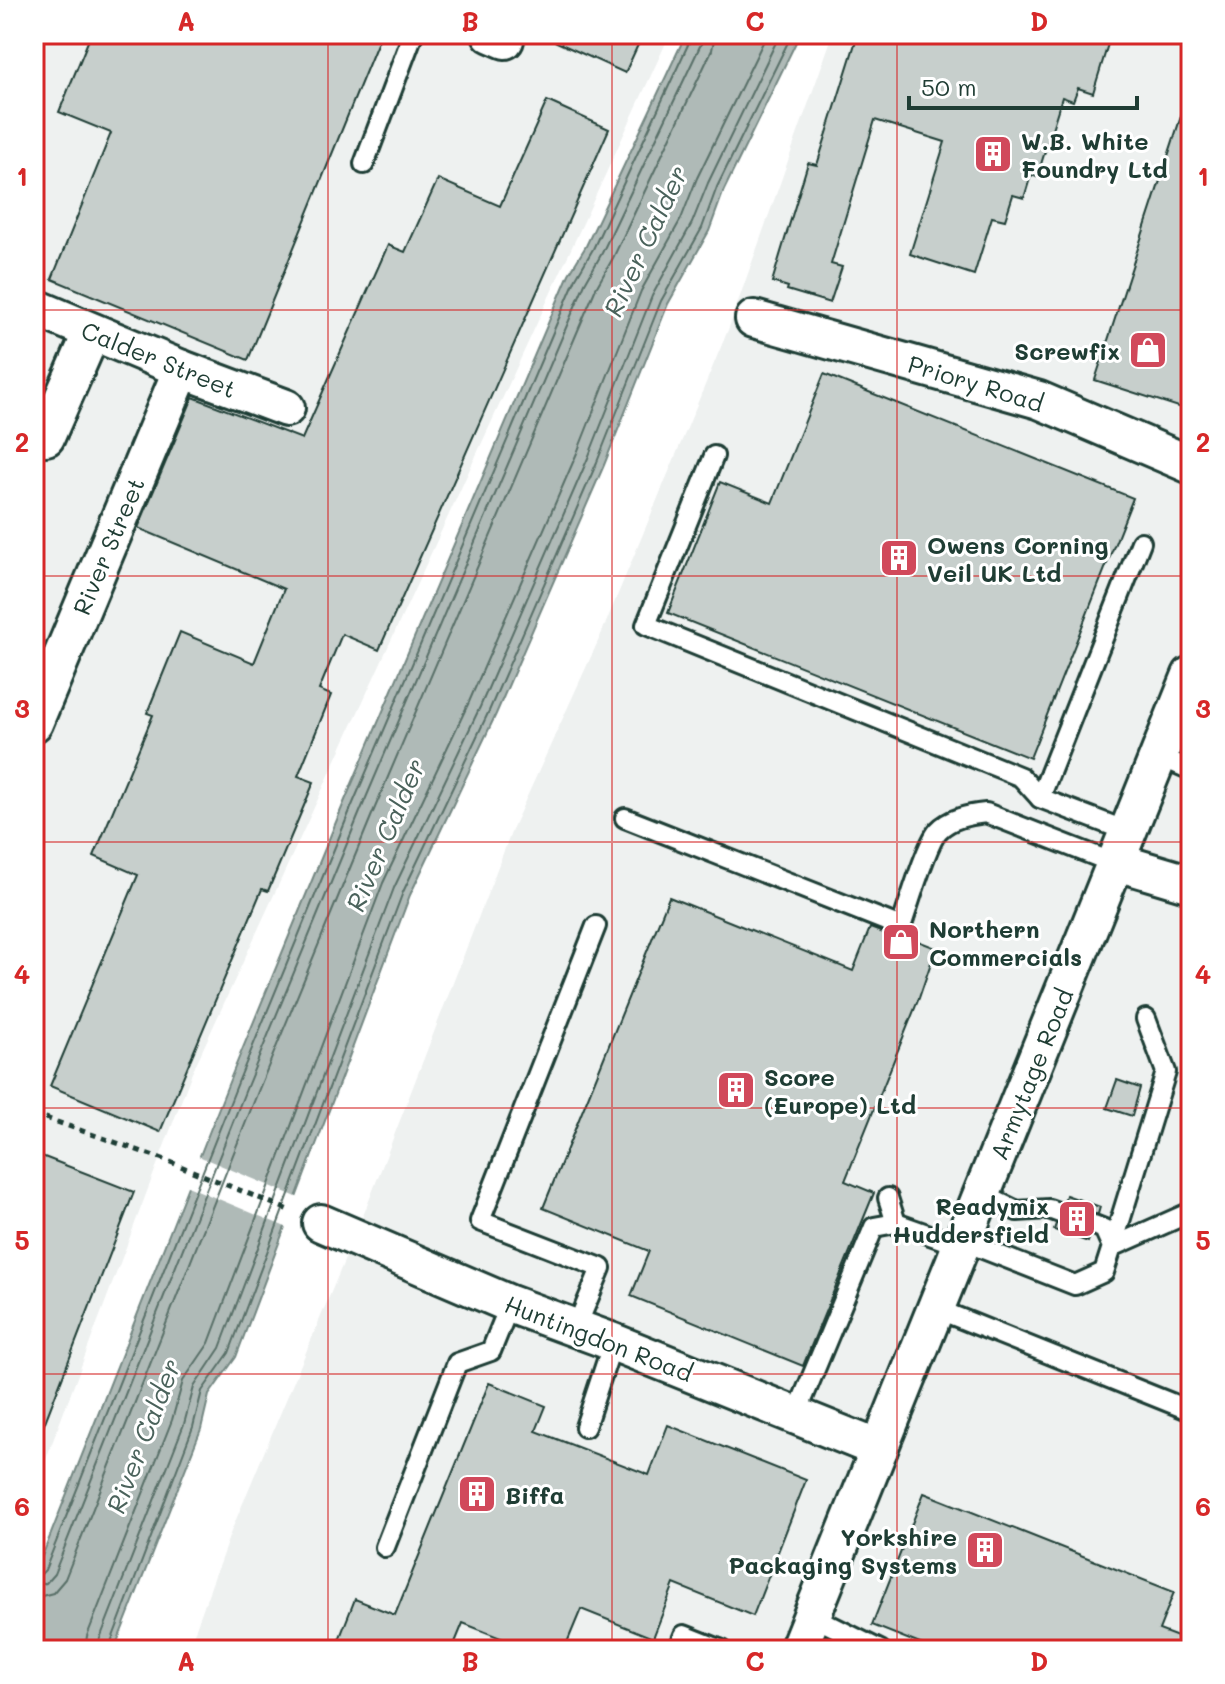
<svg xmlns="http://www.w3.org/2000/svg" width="1225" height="1684" font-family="Mali,sans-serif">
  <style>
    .built { fill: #eef1f0 }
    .water { fill: #afbab7; stroke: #758883; stroke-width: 2 }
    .pier { fill: #fff }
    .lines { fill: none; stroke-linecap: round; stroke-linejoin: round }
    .shore { stroke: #596f68; stroke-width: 2 }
    .building { fill: #c7cfcc; stroke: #1f3d34; stroke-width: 2 }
    .service-casing { stroke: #1f3d34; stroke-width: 24 }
    .minor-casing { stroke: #1f3d34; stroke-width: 42 }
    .path { stroke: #1f3d34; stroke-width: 5; stroke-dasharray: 6 6; stroke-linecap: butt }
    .service { stroke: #fff; stroke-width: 18 }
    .minor { stroke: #fff; stroke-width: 36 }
    .grid { fill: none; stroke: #d62828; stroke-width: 2; stroke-opacity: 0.55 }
    .labels { text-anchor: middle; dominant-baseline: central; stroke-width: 6; stroke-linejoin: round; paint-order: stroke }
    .poi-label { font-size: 24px; font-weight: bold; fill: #1f3d34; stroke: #fff; text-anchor: start }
    .street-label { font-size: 24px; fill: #1f3d34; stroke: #fff }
    .water-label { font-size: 26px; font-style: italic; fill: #4a625b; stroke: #fff }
    .neatline { fill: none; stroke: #d62828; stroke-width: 3 }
    .grid-label { font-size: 26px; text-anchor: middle; font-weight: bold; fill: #d62828 }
  </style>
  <rect width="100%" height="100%" fill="#fff"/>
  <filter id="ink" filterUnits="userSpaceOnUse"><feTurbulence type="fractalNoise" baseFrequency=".0125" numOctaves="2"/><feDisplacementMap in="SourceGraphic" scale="16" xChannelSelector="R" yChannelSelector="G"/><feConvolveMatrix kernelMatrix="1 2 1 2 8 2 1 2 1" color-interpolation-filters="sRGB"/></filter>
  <g filter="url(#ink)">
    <g class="built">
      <path d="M34 34H670L191 1075 34 1491Z"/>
      <path d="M833 34H1191V1650H188L230 1534 365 1211 514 825 600 637 728 330Z"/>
    </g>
    <path class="water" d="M686 34H800L724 190 709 231 668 304 604 465 496 714 410 895 236 1357 209 1395 201 1429 114 1650H34V1577L231 1077 343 805 569 274 586 246Z"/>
    <path class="pier" d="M196 1155 299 1198 288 1228 185 1185Z"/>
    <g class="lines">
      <g class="shore">
        <path d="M34 1576 40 1575 45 1570 239 1080 351 808 576 278 593 249 693 34"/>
        <path d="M34 1586 46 1583 54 1574 248 1084 360 812 585 283 602 253 701 44 703 34"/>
        <path d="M34 1598 53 1593 65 1579 259 1089 371 817 596 288 613 258 712 50 715 34"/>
        <path d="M85 1650 87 1636 172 1420 183 1381 209 1343 383 883 469 702 577 453 641 291 681 219 697 178 767 34"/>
        <path d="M97 1650 99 1641 184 1424 194 1387 220 1348 394 888 480 707 588 458 652 296 692 223 708 183 780 34"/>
        <path d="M108 1650 193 1427 202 1391 229 1353 403 892 489 711 597 462 661 301 702 228 717 187 792 34"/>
      </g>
    </g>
    <g class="building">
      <path d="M91 34H381L248 360 52 279 111 133 59 112Z"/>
      <path d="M539 34H643L625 73Z"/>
      <path d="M858 34H1111L1093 93 1078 88 1073 101 1062 97 1037 177 1031 175 1024 198 1013 195 1005 220 992 217 974 275 910 254 945 142 875 120 831 264 842 267 830 303 787 290 788 287 772 282 808 163 817 165Z"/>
      <path d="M547 101 609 129 379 650 342 634 319 690 331 695 298 776 314 782 268 891 262 889 160 1132 50 1086 138 875 94 856 153 715 147 713 180 632 254 663 284 589 138 528 193 397 302 439 388 245 405 252 438 179 500 206Z"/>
      <path d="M1186 101 1191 102V411L1095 380Z"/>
      <path d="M824 374 1133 498 1030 758 668 613 720 482 772 503Z"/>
      <path d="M669 897 853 971 870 928 897 938 908 937 936 948 919 998 845 1181 874 1193 803 1366 631 1296 649 1251 543 1208Z"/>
      <path d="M1117 1080 1140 1088 1132 1116 1107 1108Z"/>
      <path d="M34 1153 134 1192 36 1445 34 1444Z"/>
      <path d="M1066 1195 1100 1207 1098 1214 1087 1215 1083 1221 1084 1232 1090 1236 1088 1242 1054 1230 1056 1224 1067 1223 1071 1216 1070 1206 1064 1202Z"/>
      <path d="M489 1383 546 1406 536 1431 649 1475 668 1425 806 1480 753 1616 674 1584 653 1638 581 1609 564 1650H531L463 1623 452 1650H335L355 1599 395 1615Z"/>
      <path d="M924 1493 1174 1592 1159 1630 1191 1642V1650H935L872 1625Z"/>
    </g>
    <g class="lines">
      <g class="service-casing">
        <g id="service">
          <path d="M364 164 413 34"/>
          <path d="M714 456 646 625 1021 777 1040 798"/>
          <path d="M1159 756 1191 770"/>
          <path d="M625 818 901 927C908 907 926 845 938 831 950 818 969 815 986 813L1116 864"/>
          <path d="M1129 832 1040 798 1141 542"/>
          <path d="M982 1194 1017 1211 1049 1209 1060 1213"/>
          <path d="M888 1198 896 1223"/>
          <path d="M963 1241 1075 1285 1104 1272 1112 1247 1104 1229 1094 1225"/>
          <path d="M1112 1247 1166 1072 1146 1019"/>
          <path d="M1112 1247 1191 1212"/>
          <path d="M937 1309 1191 1411"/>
          <path d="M576 1328 601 1268 480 1221 596 926"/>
          <path d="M796 1415 874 1227 896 1223 961 1246"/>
          <path d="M585 1427 613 1342"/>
          <path d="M385 1547 457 1363 491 1351 510 1304"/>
          <path d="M812 1616 880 1650"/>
          <path d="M678 1650 684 1635 722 1650"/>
        </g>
      </g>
      <g class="minor-casing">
        <g id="minor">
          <path d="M491 34 505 40"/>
          <path d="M34 307 182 369 286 408"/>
          <path d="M754 319 1039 400 1191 465"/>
          <path d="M46 437 92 332"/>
          <path d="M34 723 182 369"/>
          <path d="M1117 862 1191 884"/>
          <path d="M321 1223 510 1304 613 1342 879 1449"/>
          <path d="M798 1650 1191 675"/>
        </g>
      </g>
      <path class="path" d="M34 1114 163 1159 291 1211"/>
      <use href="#service" class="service"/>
      <use href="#minor" class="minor"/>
    </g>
  </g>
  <path class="grid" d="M328 34V1650M612 34V1650M897 34V1650M34 310H1191M34 576H1191M34 842H1191M34 1108H1191M34 1374H1191"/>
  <defs>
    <g id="building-square" transform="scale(2)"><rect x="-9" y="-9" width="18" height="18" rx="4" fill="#d1495b" stroke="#fff"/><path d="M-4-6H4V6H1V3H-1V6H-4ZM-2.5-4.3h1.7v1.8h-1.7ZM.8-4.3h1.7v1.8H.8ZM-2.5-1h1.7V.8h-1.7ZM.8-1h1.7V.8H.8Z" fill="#fff"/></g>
    <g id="shop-square" transform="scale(2)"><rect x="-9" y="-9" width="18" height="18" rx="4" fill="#d1495b" stroke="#fff"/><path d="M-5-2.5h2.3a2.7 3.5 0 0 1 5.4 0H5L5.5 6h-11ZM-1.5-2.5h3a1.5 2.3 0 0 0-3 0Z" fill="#fff"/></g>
  </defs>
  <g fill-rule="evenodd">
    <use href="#building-square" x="993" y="154"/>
    <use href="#shop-square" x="1148" y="350"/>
    <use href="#building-square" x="899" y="558"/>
    <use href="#shop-square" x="901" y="942"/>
    <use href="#building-square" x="736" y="1090"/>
    <use href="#building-square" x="1077" y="1219"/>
    <use href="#building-square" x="477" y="1494"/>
    <use href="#building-square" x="985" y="1550"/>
  </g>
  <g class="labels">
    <g class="poi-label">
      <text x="1021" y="140">W.B. White<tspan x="1021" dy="28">Foundry Ltd</tspan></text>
      <text x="1120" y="350" text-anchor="end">Screwfix</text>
      <text x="927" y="544">Owens Corning<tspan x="927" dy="28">Veil UK Ltd</tspan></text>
      <text x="929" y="928">Northern<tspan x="929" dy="28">Commercials</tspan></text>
      <text x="764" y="1076">Score<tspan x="764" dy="28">(Europe) Ltd</tspan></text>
      <text x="1049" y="1205" text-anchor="end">Readymix<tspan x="1049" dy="28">Huddersfield</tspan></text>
      <text x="505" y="1494">Biffa</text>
      <text x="957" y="1536" text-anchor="end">Yorkshire<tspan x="957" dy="28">Packaging Systems</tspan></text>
    </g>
    <g class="street-label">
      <text transform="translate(159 359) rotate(22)">Calder Street</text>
      <text transform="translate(976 383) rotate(17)">Priory Road</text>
      <text transform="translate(108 546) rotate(-67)">River Street</text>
      <text transform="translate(1031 1074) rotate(-68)">Armytage Road</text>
      <text transform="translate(599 1338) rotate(21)">Huntingdon Road</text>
    </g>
    <g class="water-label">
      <text transform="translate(645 241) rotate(-65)">River Calder</text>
      <text transform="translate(385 835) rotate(-67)">River Calder</text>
      <text transform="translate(143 1436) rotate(-69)">River Calder</text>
    </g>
  </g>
  <rect width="1225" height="1684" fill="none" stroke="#fff" stroke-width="88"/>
  <path d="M909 96v12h228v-12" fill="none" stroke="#1f3d34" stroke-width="4"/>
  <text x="921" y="96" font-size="24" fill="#1f3d34" stroke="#ffffff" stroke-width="6" paint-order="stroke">50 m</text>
  <rect x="44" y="44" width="1137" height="1596" class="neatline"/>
  <g class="grid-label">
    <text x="186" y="31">A</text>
    <text x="470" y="31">B</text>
    <text x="755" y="31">C</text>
    <text x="1039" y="31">D</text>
    <text x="22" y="186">1</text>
    <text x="1203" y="186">1</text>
    <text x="22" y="452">2</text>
    <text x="1203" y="452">2</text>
    <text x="22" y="718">3</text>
    <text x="1203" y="718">3</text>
    <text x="22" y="984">4</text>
    <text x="1203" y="984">4</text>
    <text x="22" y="1250">5</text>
    <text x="1203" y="1250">5</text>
    <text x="22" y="1516">6</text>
    <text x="1203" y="1516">6</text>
    <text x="186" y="1671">A</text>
    <text x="470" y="1671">B</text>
    <text x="755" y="1671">C</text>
    <text x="1039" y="1671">D</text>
  </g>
</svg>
